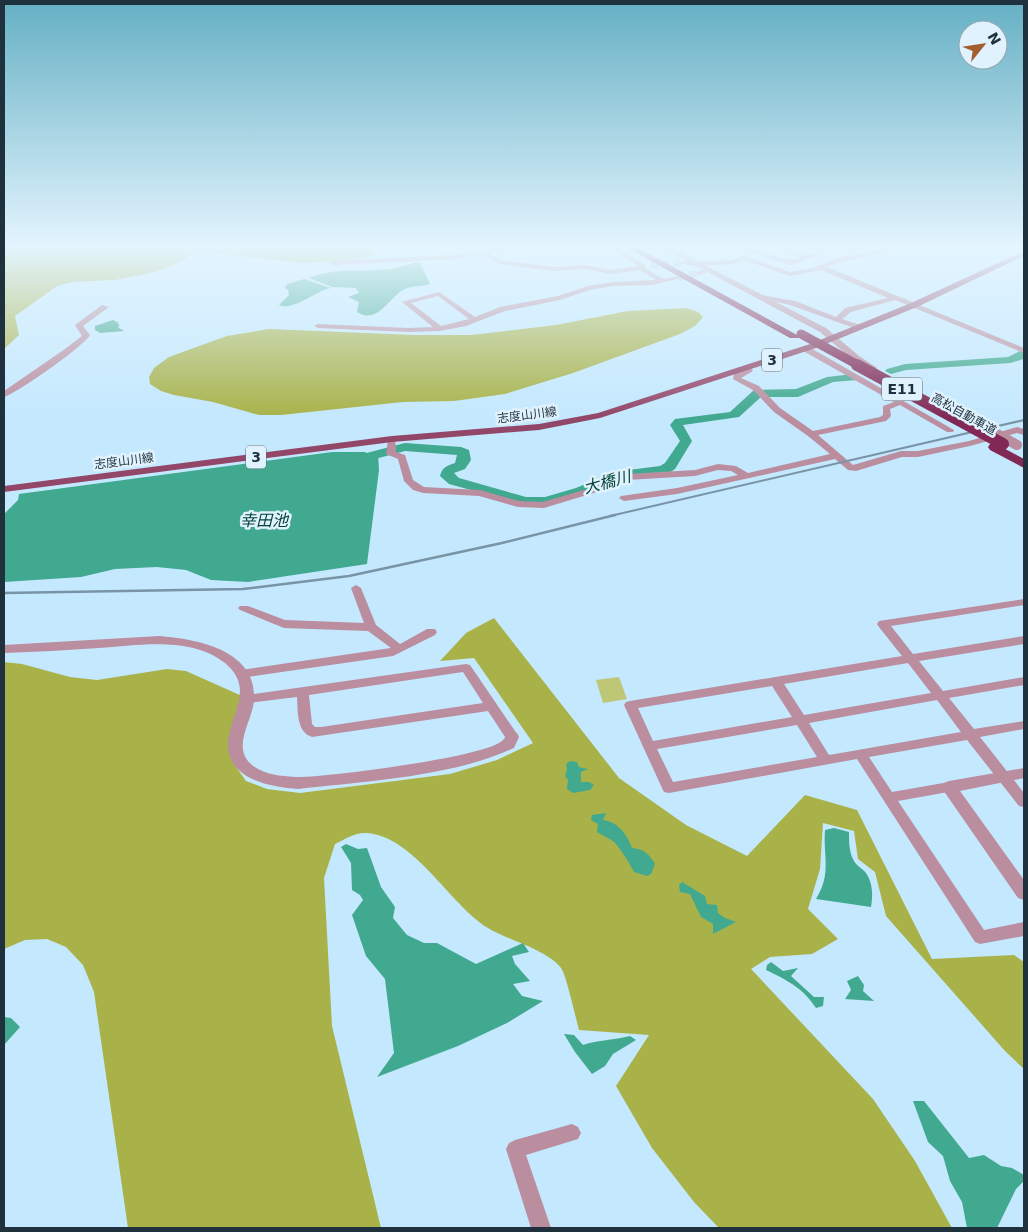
<svg xmlns="http://www.w3.org/2000/svg" width="1028" height="1232" font-family="'DejaVu Sans','Noto Sans JP',sans-serif">
  <style>
    .green { fill: #bec775 }
    .forest { fill: #a8b249 }
    .water { fill: #41a98f }
    .lines { fill: none; stroke-linecap: round; stroke-linejoin: round }
    .river { fill: #41a98f; fill-rule: evenodd }
    .minor-tunnel { stroke: #a3c3d7; stroke-width: 7; stroke-dasharray: 7 4; stroke-linecap: butt }
    .minor { fill: #ba8e9f; fill-rule: evenodd }
    .tertiary { fill: #ba8e9f; fill-rule: evenodd }
    .primary { fill: #924668; fill-rule: evenodd }
    .motorway { fill: #812954; fill-rule: evenodd }
    .rail-far1 { stroke: #7894a5; stroke-width: 2 }
    .rail { stroke: #7894a5; stroke-width: 2.5 }
    .tertiary-bridge { stroke: #ba8e9f; stroke-width: 10 }
    .motorway-bridge-far1 { stroke: #812954; stroke-width: 9 }
    .motorway-bridge { stroke: #812954; stroke-width: 12 }
    .labels { text-anchor: middle; dominant-baseline: central; stroke-width: 5; stroke-linejoin: round; paint-order: stroke }
    .far-street-label { font-size: 12px; fill: #1f313c; stroke: #e0f2fd }
    .shield { fill: #e0f2fd; stroke: #596b76; stroke-width: 1 }
    .shield-label { font-size: 14px; font-weight: bold; fill: #1f313c }
    .water-label { font-size: 16px; font-style: italic; fill: #044436; stroke: #e0f2fd }
  </style>
  <rect width="100%" height="100%" fill="#c4e8fe"/>
  <path class="green" d="M619 677 627 699 603 703 596 680Z"/>
  <g class="forest">
    <path d="M4 245H364L376 250 374 254 367 257 341 261 303 263 203 252 192 254 170 267 151 273 115 280 73 282 57 286 15 316 19 335 4 349Z"/>
    <path d="M686 308 698 312 703 317 695 326 680 334 573 373 505 394 454 401 403 402 281 415H259L213 402 174 395 161 391 150 384 149 377 154 368 169 357 227 336 269 329 414 335H471L556 325 628 311Z"/>
    <path d="M494 618 619 778 686 825 747 856 805 795 857 810 932 959 1014 955 1024 962V1069L1005 1051 886 916 875 872 858 859 854 831 823 823 820 869 808 909 838 939 812 954 770 957 751 969 873 1099 915 1161 952 1228H719L694 1202 652 1148 616 1086 649 1035 579 1030C576 1019 566 974 561 968 548 950 507 940 488 928 449 904 415 837 367 833 356 832 345 839 335 844L324 878 332 1026 381 1228H128L94 992 83 965 66 947 47 939 25 940 4 949V662L22 664 70 677 97 680 167 669 186 671 242 696 234 764 246 781 267 789 300 793 450 774 497 760 533 743 474 658 440 661 466 633Z"/>
  </g>
  <g class="water">
    <path d="M413 263H420L430 284C421 287 411 285 403 290 389 298 377 325 357 312L359 302 348 297 359 293 356 288 332 287 309 278C342 264 380 277 413 263Z"/>
    <path d="M304 279 331 288C317 290 292 312 279 305L289 295 288 290 285 288 287 284Z"/>
    <path d="M113 320 119 323 117 324 121 325 118 326 119 328 124 331 100 333 95 330V326Z"/>
    <path d="M332 452H365L368 454H378L379 470 367 564 248 582 211 580 186 570 157 567 115 569 81 577 4 582V514L18 500 19 494Z"/>
    <path d="M570 761 577 762 579 767 588 769 581 772V782H589L594 785 590 790 573 793 567 789 568 780 565 776 567 769 566 764Z"/>
    <path d="M606 813 603 820C618 822 627 834 632 848 644 849 649 854 655 864L651 874 647 876 634 872C632 867 618 845 614 842 609 838 602 835 597 832L598 824 591 820 592 815Z"/>
    <path d="M834 828 849 832C849 841 849 851 853 859 855 865 862 868 866 873 873 883 873 896 871 907L816 899C832 873 823 857 825 830Z"/>
    <path d="M346 844 358 849 367 848 381 887 395 907 393 918 407 935 424 943H437L476 964 523 943 529 952 512 956 515 964 530 981 513 984 522 996 543 1001 507 1023 458 1046 377 1077 394 1053 385 979 366 956 352 915 363 900 360 895 352 890 351 863 341 847Z"/>
    <path d="M682 882 705 896 707 904 717 905 718 913 725 918 736 922 713 934V924L701 917 690 894 680 892 679 885Z"/>
    <path d="M771 962 783 971 798 968 791 976 814 997H824L823 1006 816 1008C803 988 787 980 766 970L767 965Z"/>
    <path d="M858 976 864 985 863 991 874 1001 845 999 851 990 847 981Z"/>
    <path d="M4 1017 11 1018 20 1027 4 1045Z"/>
    <path d="M564 1034 574 1035 583 1045C598 1040 614 1040 630 1036L636 1040 613 1054 605 1066 592 1074 575 1052Z"/>
    <path d="M913 1101H924L969 1158 984 1155 1001 1166 1012 1168 1024 1175V1181L1016 1189 997 1228H967L962 1202 950 1181 943 1156 928 1142Z"/>
  </g>
  <g class="lines">
    <g class="river">
      <path d="M1024 349V359L1010 363 906 370 891 374 885 371 887 369 905 364 1008 357Z"/>
      <path d="M853 374 859 378 857 380 833 382 798 397H761L739 417 683 425 692 441 675 469 669 473 621 479 586 494 546 505H525L449 484 440 476C442 467 447 466 455 463L457 455 405 451 360 463 353 459 355 456 405 443 461 447 469 450 471 460 465 469 454 473 459 478 526 497H545L576 488 613 472 660 466 665 463 680 441 670 425 675 419 730 412 754 390 796 389 827 377Z"/>
    </g>
    <g class="minor-tunnel">
      <path d="M651 265 681 263"/>
      <path d="M678 278 698 273"/>
    </g>
    <g class="minor">
      <path d="M509 245H523L490 253 501 260 554 267 586 265 609 270 639 266 605 245H613L645 265 646 269 664 279 678 276 681 278 652 285 613 286 589 290 560 300 505 311 466 326 440 331 409 332 318 328 314 326 318 324 409 328 433 327 402 302 439 292 475 317 500 307 558 296 588 286 613 282 656 280 640 270 609 274 586 269 554 271 499 264 483 254 455 259 332 265 329 263 332 261 455 255ZM438 296 469 319 441 326 411 303Z"/>
      <path d="M738 245H744L746 249C765 249 782 264 801 258L770 245C790 245 798 258 818 252L802 245H811L827 252 791 265 753 253 741 252Z"/>
      <path d="M833 245H842L848 248 855 245H864L848 252Z"/>
      <path d="M892 245H901C880 258 850 257 827 267L1024 348V353L895 300 851 312 842 319 860 325 861 327 857 329 790 305 756 297 760 295 795 301 836 317 845 308 888 298 821 270 790 276 744 260 733 264 695 266 678 263 692 260 695 262 732 260 744 256 790 272 813 268 839 258 875 251Z"/>
      <path d="M709 268 711 269V271L698 275 695 273Z"/>
      <path d="M102 305 109 307 83 326 90 335C84 346 16 394 4 397V391L65 349 82 336 75 325Z"/>
      <path d="M803 347H809L954 430 953 432H947L900 405 890 409 891 416 886 421 818 435 853 465 901 451H918L969 441 1017 427 1024 429V435L1017 433 970 446 918 457H902L856 471 848 470 835 459 677 494 624 501 619 498 621 496 677 488 738 475 731 471 718 470 695 476 627 480 600 491 544 508 518 507 479 496 423 493 413 490 404 481 398 459 386 454 388 439 392 436 395 437 396 452 405 455 413 480 424 487 480 490 519 501 543 502 594 487 613 478 627 474 695 470 718 464 736 466 748 473 830 454 808 436 774 412 753 390 733 379 734 374 744 370 743 366H749L753 371 741 378 759 386 780 408 813 431 880 417 883 415V406L894 402 803 351Z"/>
      <path d="M356 585 361 588 376 625 400 644 427 629H435L437 632 435 635 393 656 241 678 237 677 235 674 237 671 241 670 391 648 368 631 284 628 240 610 238 608 240 606H248L285 620 364 623 351 588Z"/>
      <path d="M1024 599V605L891 626 913 654 1024 636V644L919 661 943 691 1024 677V685L949 698 974 729 1024 721V729L980 737 1024 793V807L1019 806 967 740 869 757 892 792 949 782 954 783 956 787 954 791 898 801 984 930 1024 922V936L980 944 975 942 857 759 669 793 664 792 662 788 624 705 626 702 630 701 902 656 879 627 877 624 879 621ZM908 663 931 693 804 715 784 684ZM772 686 792 717 653 741 638 708ZM937 700 961 732 829 755 809 723ZM797 725 817 757 673 782 657 749Z"/>
      <path d="M466 664 470 665 517 734 518 737 517 740H507L488 711 312 737C296 732 298 710 297 697L247 703 243 702 241 699 243 696 247 695ZM463 672 483 703 321 727H315L312 724 309 695Z"/>
      <path d="M572 1124 578 1127 581 1133 578 1139 526 1155 551 1228H531L506 1149 509 1143 515 1140Z"/>
    </g>
    <g class="tertiary">
      <path d="M657 245H666L826 328 859 356 877 368 873 371 870 370 853 360 820 332Z"/>
      <path d="M159 636C197 639 258 650 254 701 252 722 231 747 252 765 264 775 280 776 295 777 322 778 489 757 503 740 505 738 506 736 507 733L512 732 517 733 519 737 514 748C451 777 367 781 298 789 270 787 225 779 228 741 231 713 255 688 225 663 191 636 139 645 99 648 67 650 36 652 4 653V645Z"/>
      <path d="M1024 768V778L960 791 1024 880V900L1018 898 941 787 944 783 949 781Z"/>
    </g>
    <path class="primary" d="M1024 251V256L917 307 816 348 600 418 539 430 392 442 4 492V486L392 436 539 424 598 413 810 344 911 303Z"/>
    <g class="motorway">
      <path d="M622 245H633L799 336 798 338H790Z"/>
      <path d="M994 443 1024 459V468L990 450 988 447 990 444Z"/>
    </g>
    <path class="rail-far1" d="M610 516 1024 420"/>
    <path class="rail" d="M4 593 243 589 349 576 502 543 615 515"/>
    <path class="tertiary-bridge" d="M988 429 1017 445"/>
    <path class="motorway-bridge-far1" d="M801 334 860 366"/>
    <path class="motorway-bridge" d="M857 365 1003 444"/>
  </g>
  <linearGradient id="sky" x2="0" y2="1"><stop stop-color="#65b0c4"/><stop offset="0.59" stop-color="#e4f5ff"/><stop offset="1" stop-color="#e4f5ff" stop-opacity="0"/></linearGradient>
  <rect width="1028" height="418" fill="url(#sky)"/>
  <g class="labels">
    <g class="far-street-label">
      <text transform="translate(964 414) rotate(29)">高松自動車道</text>
      <text transform="translate(527 415) rotate(-7)">志度山川線</text>
      <text transform="translate(124 461) rotate(-7)">志度山川線</text>
    </g>
    <g class="shield">
      <rect x="762" y="348.5" width="20" height="23" rx="4"/>
      <rect x="882" y="377.5" width="40" height="23" rx="4"/>
      <rect x="246" y="445.5" width="20" height="23" rx="4"/>
    </g>
    <g class="shield-label">
      <text x="772" y="360">3</text>
      <text x="902" y="389">E11</text>
      <text x="256" y="457">3</text>
    </g>
    <g class="water-label">
      <text transform="translate(607 482) rotate(-15)">大橋川</text>
      <text x="264" y="520">幸田池</text>
    </g>
  </g>
  <rect width="1028" height="1232" fill="none" stroke="#1f313c" stroke-width="10"/>
  <g transform="translate(983 45) rotate(60)"><circle r="24" fill="#e0f2fd" stroke="#93a5b0"/>
  <path d="M0-4L9 19L0 12L-9 19Z" fill="#a25f2e"/>
  <text y="-8" font-size="14" font-weight="bold" text-anchor="middle" fill="#1f313c">N</text>
  </g>
</svg>
